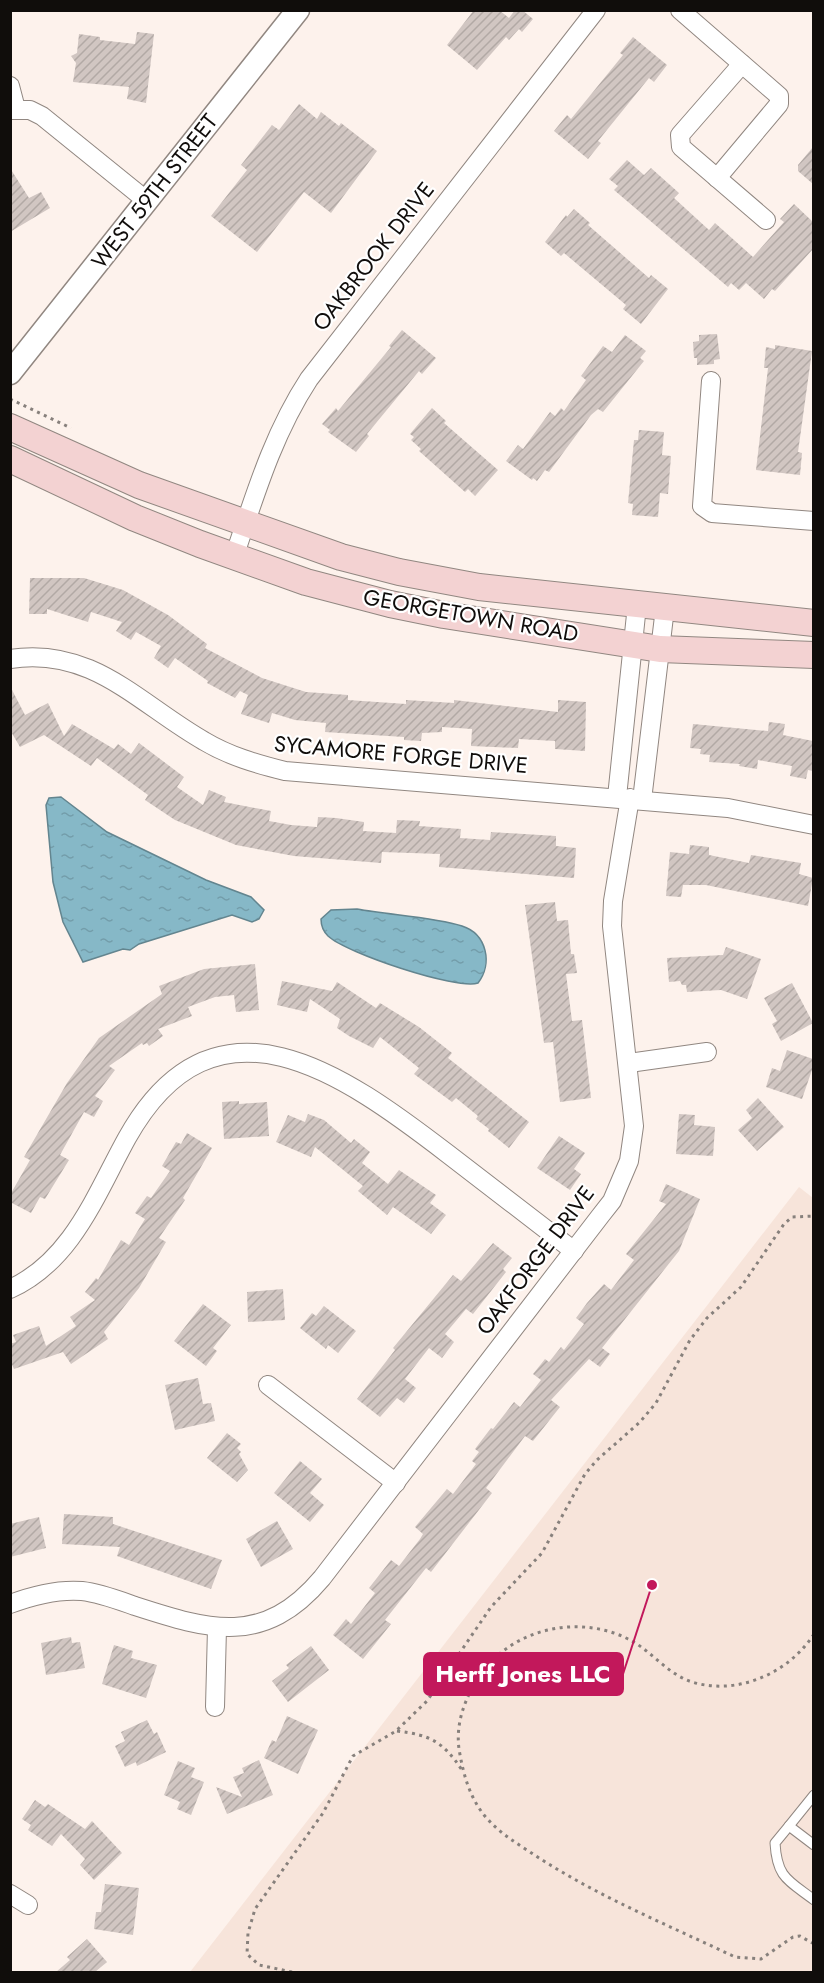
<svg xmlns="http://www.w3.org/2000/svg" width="824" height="1983" font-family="Jost,sans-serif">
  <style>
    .built { fill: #f7e4da }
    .water { fill: url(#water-ripples); stroke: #63858f; stroke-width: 1.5 }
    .building { fill: url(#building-hatch) }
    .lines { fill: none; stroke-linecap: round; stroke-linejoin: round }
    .service-casing { stroke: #918781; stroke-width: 11 }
    .minor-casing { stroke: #918781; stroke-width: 20 }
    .tertiary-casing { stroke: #918781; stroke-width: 25 }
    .secondary-casing { stroke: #918781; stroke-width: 28 }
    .path { stroke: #87807c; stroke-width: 3; stroke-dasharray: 3 4.5; stroke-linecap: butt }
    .service { stroke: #fff; stroke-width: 9 }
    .minor { stroke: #fff; stroke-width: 18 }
    .tertiary { stroke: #fff; stroke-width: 22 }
    .secondary { stroke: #f3d2d2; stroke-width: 26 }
    .labels { text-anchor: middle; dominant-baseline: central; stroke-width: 4.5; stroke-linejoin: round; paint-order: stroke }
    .street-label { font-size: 22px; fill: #100d0b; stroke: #fff }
    .leader { fill: none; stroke: #c2185b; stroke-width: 2 }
    .callout-dot { fill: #c2185b; stroke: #fff; stroke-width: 2 }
    .callout { fill: #c2185b; stroke: #c2185b; stroke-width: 2 }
    .callout-label { font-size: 24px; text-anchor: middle; font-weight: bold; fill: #fff }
  </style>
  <defs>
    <pattern id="water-ripples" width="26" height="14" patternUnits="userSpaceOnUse" patternTransform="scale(1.5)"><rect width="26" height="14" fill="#86b8c7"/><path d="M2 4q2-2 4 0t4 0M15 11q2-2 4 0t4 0" fill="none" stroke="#739daa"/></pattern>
    <pattern id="building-hatch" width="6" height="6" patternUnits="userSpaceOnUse" patternTransform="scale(1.5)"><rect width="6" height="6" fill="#d1c6c2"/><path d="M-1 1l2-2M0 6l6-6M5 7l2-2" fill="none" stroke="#b2a9a5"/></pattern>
  </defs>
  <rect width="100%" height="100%" fill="#fdf2ec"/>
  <path class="built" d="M799 1187 813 1198V1972H190Z"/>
  <g class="water">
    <path d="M61 797 107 832 206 880 251 897 264 910 259 919 252 922 232 915 139 944 130 950 123 949 83 962 63 922 53 882 46 805 49 798Z"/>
    <path d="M357 909C389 915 434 917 462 926 487 934 493 964 478 983 456 990 346 953 328 936 323 931 321 926 321 919L331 910Z"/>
  </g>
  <g class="building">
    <path d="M474 10H499L509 18 515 10H522L533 19 522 32 519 29 509 40 506 37 477 70 447 45Z"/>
    <path d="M137 32 154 34 146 103 127 99 129 87 73 82 76 63 71 56 77 53 79 34 100 37V40L135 44Z"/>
    <path d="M633 37 667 65 654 82 649 78 598 141 601 143 588 159 554 131 567 115 571 119 623 55 620 53Z"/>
    <path d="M299 104 317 119 321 112 339 126 341 123 377 151 331 213 304 192 257 252 211 216 247 170 241 165 272 125 279 130Z"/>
    <path d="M813 147V184L798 171V165Z"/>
    <path d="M627 160 644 175 651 168 679 193 674 198 709 230 715 223 753 257 784 222 780 219 794 204 813 222V249L775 291 772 289 764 299 746 283 739 290 731 283 728 287 614 190 618 186 609 179Z"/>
    <path d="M10 168 29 198 41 192 50 208 10 232Z"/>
    <path d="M574 209 590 223 588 225 649 278 651 275 668 289 641 324 623 309 626 305 564 253 561 256 545 242 566 215 567 217Z"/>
    <path d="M402 330 436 358 422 374 419 371 367 434 369 436 356 452 328 432 330 430 322 424 336 408 338 411 391 347 389 346Z"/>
    <path d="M717 334 720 359 714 360V364L697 365V358H694L693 342 699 341V335Z"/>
    <path d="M625 335 646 351 640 358 644 361 603 412 598 409 591 415 549 472 545 470 537 481 533 478 532 480 506 461 518 445 523 449 550 412 555 416 561 408 564 411 586 380 581 376 603 346 612 352Z"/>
    <path d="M775 345 812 351 798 452 802 453 800 475 756 470 768 368H764L766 347 775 349Z"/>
    <path d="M432 408 446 421 444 423 498 470 475 496 468 489 465 492 419 451 421 449 411 440 414 437 410 434Z"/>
    <path d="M639 430 664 432 662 455 671 456 668 494 660 493 658 517 632 515 633 504 628 503 634 440H638Z"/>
    <path d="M30 578H84L123 590 168 615 207 644 205 648 262 678 306 692 348 695V700L406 704V700L454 703V700L558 712V700L586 702 585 751 555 749V741L519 739 518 748 471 746 472 729 442 727V732L422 733 421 741 404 740V737L325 732 326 723 295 720 272 713 269 723 241 714 248 695 240 691 235 698 207 683 208 681 175 658 168 668 154 658 161 646 136 632 131 640 116 631 122 622 91 612 88 622 47 609V614H29Z"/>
    <path d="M10 686 25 715 48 703 64 736 72 724 114 749 118 744 131 754 139 743 184 777 177 787 203 805 209 790 226 797 224 802 271 811 269 821 291 825 317 827 318 817 336 818 364 822 363 831 396 833 397 820 420 821 419 826 461 829 460 838 490 840 491 832 556 836V846L576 848 574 878 439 867 440 854 382 852 381 863 294 856 236 845 175 820 145 800 148 795 97 758 91 766 44 735 20 747 10 730Z"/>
    <path d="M769 722 785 724 783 735 813 741V771L808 770 806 779 790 776 792 766 758 760 757 769 739 766 740 764 709 762 710 755 700 754 701 749 690 748 693 724 768 731Z"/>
    <path d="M690 845 709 847V855L749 863 751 855 801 863 799 874 813 878 808 906 706 885H683L681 897 666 896 670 852 689 854Z"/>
    <path d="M555 902 557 921 568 920 571 954H574L577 973 566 974 572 1021 582 1020 591 1098 560 1102 553 1042 544 1043 525 905Z"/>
    <path d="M726 947 761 959 747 999 721 990 687 992 686 985H682L680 981 669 982 667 958 723 955Z"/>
    <path d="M255 964 259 1010 236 1012 234 995 215 997 188 1007 192 1016 158 1029 163 1036 149 1046 147 1043 143 1045 142 1043 109 1066 115 1070 95 1096 103 1101 94 1117 84 1112 60 1155 69 1160 45 1199 40 1197 31 1213 10 1202V1195L30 1160 24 1157 67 1083 99 1038 162 994 159 986 204 969Z"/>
    <path d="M282 981 332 991 337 982 376 1008 380 1003 419 1027 452 1053 448 1058 529 1122 509 1148 488 1131 489 1129 476 1119 478 1116 456 1098 452 1102 414 1074 419 1068 380 1037 373 1048 349 1036 337 1028 340 1019 310 999 307 1012 277 1005Z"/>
    <path d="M792 983 813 1023 781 1041 772 1024 777 1021 764 998Z"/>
    <path d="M787 1050 813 1059V1067L802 1099 766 1087 772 1068 780 1071Z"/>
    <path d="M758 1098 784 1127 757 1151 738 1130 752 1118 746 1110Z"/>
    <path d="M239 1101V1104L267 1102 269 1136 224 1139 222 1102Z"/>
    <path d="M308 1114 324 1120 351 1143 354 1139 370 1152 362 1163 388 1184 399 1170 436 1195 430 1203 446 1215 431 1234 393 1207 387 1215 358 1191 363 1186 315 1147 311 1157 276 1142 288 1115 305 1122Z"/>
    <path d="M679 1114 695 1115 694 1125 715 1127 713 1156 676 1154Z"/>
    <path d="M187 1133 212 1148 183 1198 185 1200 159 1238 166 1242 139 1288 104 1332 108 1339 71 1364 63 1352 14 1369 10 1360V1344L16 1342 13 1335 39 1326 46 1346 76 1326 70 1317 95 1300 85 1292 96 1278 98 1280 121 1240 129 1245 145 1219 135 1213 147 1196 151 1198 170 1171 162 1166 176 1142 181 1144Z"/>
    <path d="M559 1136 585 1153 574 1169 581 1174 570 1190 537 1168Z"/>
    <path d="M666 1184 700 1199 679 1251 602 1348 610 1354 600 1367 589 1359 551 1400 560 1407 533 1441 525 1436 486 1488 492 1493 431 1572 426 1568 385 1620 391 1624 363 1659 333 1635 346 1619 351 1624 375 1593 369 1588 391 1560 399 1566 420 1539 423 1534 415 1527 447 1489 453 1494 476 1464 472 1461 479 1452 475 1449 491 1428 493 1429 514 1402 520 1407 541 1380 533 1374 545 1359 549 1362 561 1347 564 1350 584 1324 576 1318 587 1303 604 1284 611 1290 634 1260 626 1254 666 1204 659 1201Z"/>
    <path d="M493 1243 512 1258 503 1269 506 1272 473 1314 466 1309 445 1334 454 1342 442 1358 429 1348 405 1379 416 1388 404 1403 397 1398 380 1417 357 1399 395 1350 393 1348 453 1275 461 1281Z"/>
    <path d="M283 1289 285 1320 248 1322 247 1292Z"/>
    <path d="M203 1304 231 1325 213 1348 217 1351 206 1366 174 1341Z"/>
    <path d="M324 1306 356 1331 338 1353 328 1345 326 1349 300 1328 312 1313 316 1316Z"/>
    <path d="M198 1378 203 1404 211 1403 215 1421 175 1430 165 1385Z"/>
    <path d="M227 1433 241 1444 237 1448 241 1452 239 1454 248 1470 237 1482 207 1458Z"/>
    <path d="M300 1461 322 1479 310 1493 324 1505 310 1522 274 1493Z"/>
    <path d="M64 1514 113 1517V1524L222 1560 211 1589 117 1556 120 1547 62 1544Z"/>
    <path d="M39 1517 46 1548 10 1557V1524Z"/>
    <path d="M277 1521 293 1549 261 1567 246 1539Z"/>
    <path d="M71 1637 72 1643 80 1642 85 1668 46 1675 41 1643Z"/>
    <path d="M114 1645 133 1651 131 1658 157 1665 146 1698 102 1684Z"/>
    <path d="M311 1646 329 1670 288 1702 272 1681 289 1668 286 1665Z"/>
    <path d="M287 1716 318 1730 298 1774 264 1758 272 1740 276 1742Z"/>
    <path d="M147 1720 154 1734 157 1732 166 1752 137 1766 136 1762 125 1767 115 1746 125 1741 121 1732Z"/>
    <path d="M259 1760 273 1795 227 1814 216 1787 242 1797 233 1777 244 1773 242 1768Z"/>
    <path d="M178 1761 195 1768 191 1777 204 1782 191 1815 177 1809 180 1802 164 1795Z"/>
    <path d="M35 1800 45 1807 48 1804 85 1829 92 1821 122 1853 94 1880 80 1865 85 1859 61 1834 52 1846 28 1830 31 1825 22 1819Z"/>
    <path d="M105 1884 139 1888 133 1935 94 1929 96 1912H101Z"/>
    <path d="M87 1939 107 1962 95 1972H56L70 1960 67 1957Z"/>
  </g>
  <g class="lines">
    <g class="service-casing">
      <g id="service">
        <path d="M814 1795 789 1826 814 1845"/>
        <path d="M789 1826 775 1843C777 1878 788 1880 814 1900"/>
      </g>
    </g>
    <g class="minor-casing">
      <g id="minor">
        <path d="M680 10 779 96V104L717 178"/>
        <path d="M742 64 680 135 681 147 766 220"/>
        <path d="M10 86 16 109"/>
        <path d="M10 110H30L42 116 147 201"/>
        <path d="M711 381 702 506 712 513 814 521"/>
        <path d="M234 557C255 495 273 434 309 379L596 10"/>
        <path d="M10 659C92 646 139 704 204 741 229 756 257 764 285 771L728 808 814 825"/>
        <path d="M617 797 637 605"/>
        <path d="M642 800 665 608"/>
        <path d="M629 1063 707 1052"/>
        <path d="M10 1289C72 1261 96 1194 127 1138 215 980 345 1075 448 1154 490 1186 532 1219 574 1251"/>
        <path d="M268 1385 396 1483"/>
        <path d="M10 1604C34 1595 57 1589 82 1591 100 1593 118 1600 135 1606 209 1630 264 1647 322 1578L601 1215 612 1201 629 1161 634 1126 612 926 613 901 630 798"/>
        <path d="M215 1707 217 1628"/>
        <path d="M10 1894 28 1905"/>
      </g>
    </g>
    <g class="tertiary-casing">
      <path id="tertiary" d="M10 373 298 10"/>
    </g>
    <g class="secondary-casing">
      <g id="secondary">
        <path d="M10 427 139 485 341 557 399 572 479 587 814 623"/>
        <path d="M10 459 135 518 200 544 306 582 390 604 444 615 660 649 814 655"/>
      </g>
    </g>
    <g class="path">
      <path d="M10 399 71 428"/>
      <path d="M814 1634C789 1673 738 1696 692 1682 667 1674 651 1650 628 1639 581 1615 518 1627 485 1669 468 1691 455 1719 459 1749 463 1773 469 1796 484 1815 497 1831 513 1841 530 1852 594 1895 666 1924 735 1957L761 1959 793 1937 800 1936 814 1944"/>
      <path d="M397 1731C431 1735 443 1742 462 1770"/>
      <path d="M292 1972 259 1965 247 1954 248 1933 255 1909 323 1813 353 1756 396 1731 427 1701 491 1607 542 1553 585 1474 597 1460 640 1422 656 1403 690 1340 707 1318 741 1287 784 1224 792 1217 814 1216"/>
    </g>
    <use href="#service" class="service"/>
    <use href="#minor" class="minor"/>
    <use href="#tertiary" class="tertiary"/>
    <use href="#secondary" class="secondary"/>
  </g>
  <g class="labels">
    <g class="street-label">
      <text transform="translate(154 191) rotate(-52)">WEST 59TH STREET</text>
      <text transform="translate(373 256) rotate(-52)">OAKBROOK DRIVE</text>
      <text transform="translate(471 615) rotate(10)">GEORGETOWN ROAD</text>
      <text transform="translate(401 754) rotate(5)">SYCAMORE FORGE DRIVE</text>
      <text transform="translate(535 1260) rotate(-53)">OAKFORGE DRIVE</text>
    </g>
  </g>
  <path class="leader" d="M652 1585L623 1674"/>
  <circle class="callout-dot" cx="652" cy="1585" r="6"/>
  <rect class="callout" x="424" y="1653" width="199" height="42" rx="6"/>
  <g class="callout-label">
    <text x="523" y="1682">Herff Jones LLC</text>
  </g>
  <rect width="824" height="1983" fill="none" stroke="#100d0b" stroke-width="24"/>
</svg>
